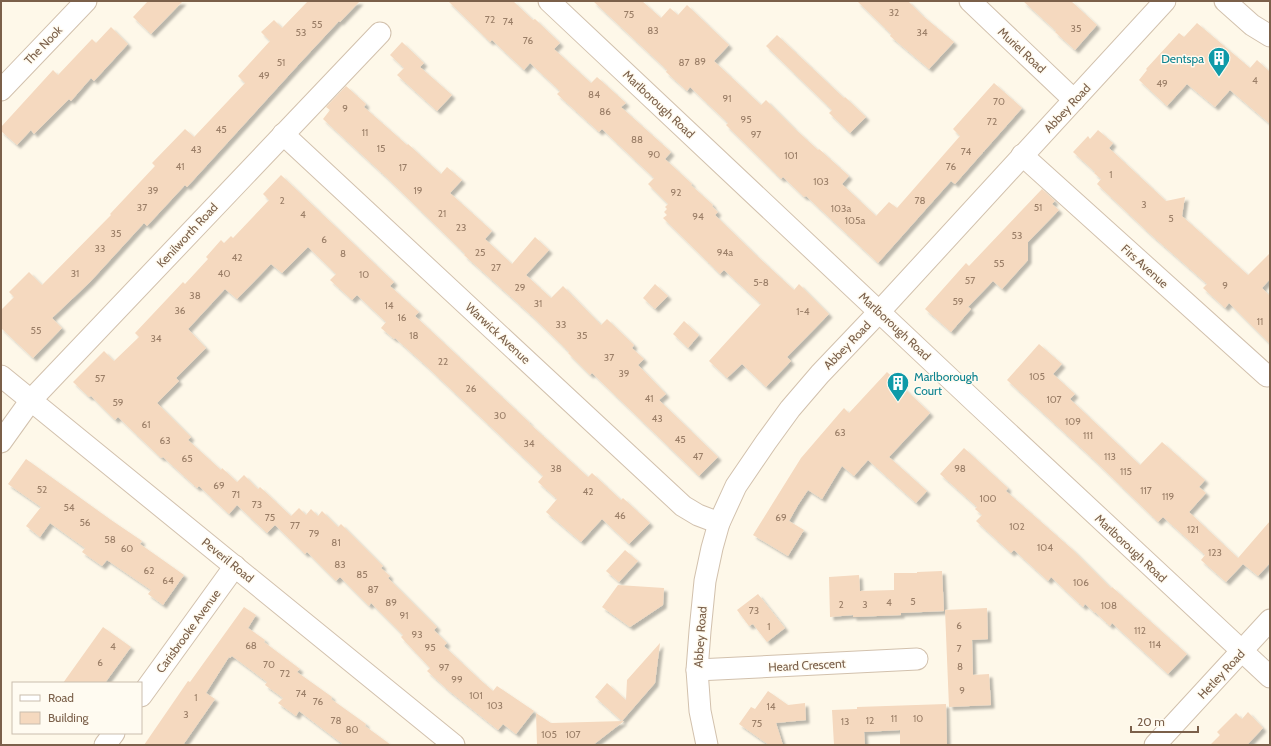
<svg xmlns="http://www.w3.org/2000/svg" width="1271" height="746" font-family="Cabin,sans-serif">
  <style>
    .building { fill: #f5d9bf; filter: url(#shadow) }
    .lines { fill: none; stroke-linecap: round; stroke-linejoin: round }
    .street-casing { stroke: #d2c1ad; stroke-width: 23 }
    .street { stroke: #fff; stroke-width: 21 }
    .labels { text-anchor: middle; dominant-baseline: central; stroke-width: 3; stroke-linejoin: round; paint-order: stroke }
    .number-label { font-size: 10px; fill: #9a7e67 }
    .street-label { font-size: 12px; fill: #7b604a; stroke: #fffbf1 }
    .culture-label { font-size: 12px; fill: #0d838f; stroke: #fffbf1; text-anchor: end }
  </style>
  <defs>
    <filter id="shadow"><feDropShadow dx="3.5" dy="3.5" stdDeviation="1" flood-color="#0004"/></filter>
  </defs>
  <rect width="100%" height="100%" fill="#fef8e9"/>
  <g class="building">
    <path d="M148 1H183L151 34 133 17Z"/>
    <path d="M308 1H360L340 22 339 21 299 64 187 187 185 185 147 226 144 223 90 282 52 318 62 328 33 358 1 328V310L14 297 9 292 29 272 42 285 111 215 110 214 155 166 152 163 185 129 194 137 245 83 238 76 270 41 261 32 274 20 282 28Z"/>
    <path d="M448 1H513L533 20 535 19 560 43 554 49 591 83 597 77 626 103 621 107 671 152 665 159 692 184 691 185 713 205 712 206 718 212 715 215 756 255 794 290 799 284 829 314 787 357 791 361 766 387 742 364 727 378 709 361 761 304 724 270 720 274 663 218 667 215 664 212 667 209 665 207 668 204 648 184 654 178 602 129 599 132 557 94 560 91 530 63 524 70 492 40 490 42Z"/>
    <path d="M593 1H642L661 18 670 8 678 15 687 5 729 45 714 61 761 105 766 100 795 129 818 150 819 149 849 176 842 184 876 216 889 202 897 208 960 136 953 129 994 83 1022 108 955 184 951 181 878 263 806 196 804 197 783 177 781 179 726 125 728 123 690 87 687 91 666 72 667 70Z"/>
    <path d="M857 1H908L923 16 954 42 929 69 890 36 891 34Z"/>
    <path d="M1023 1H1071L1097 25 1075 50 1055 32 1056 31Z"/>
    <path d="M1197 23 1250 68 1257 60 1270 72V124L1230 90 1215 107 1187 84 1167 106 1139 80 1147 70 1146 69 1179 33 1184 37Z"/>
    <path d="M111 27 128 44 94 81 91 78 71 101 69 99 34 134 31 130 17 145 1 131V127L53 70 58 75 92 39 96 43Z"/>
    <path d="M777 35 844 98 845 97 866 117 850 133 829 113 832 110 766 46Z"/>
    <path d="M402 42 424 63 420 67 452 95 437 111 397 75 404 68 390 55Z"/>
    <path d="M346 86 366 104 364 107 407 145 408 144 441 174 447 167 462 180 450 193 492 231 485 239 512 264 535 237 549 250 526 275 551 298 563 286 601 325 607 319 634 345 632 348 644 359 638 365 666 394 659 400 718 457 699 476 592 373 590 375 568 353 569 352 532 316 464 255 465 254 385 176 323 119 330 110 326 107Z"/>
    <path d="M1098 130 1113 143 1109 148 1166 201 1185 197 1182 216 1248 275 1270 253V279L1262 288 1270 296V344L1229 303 1225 308 1203 288 1207 284 1149 233 1097 184 1101 179 1094 173 1095 172 1073 152 1088 136 1090 139Z"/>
    <path d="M281 175 394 282 390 286 419 312 415 316 501 396 530 423H529L588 477 592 473 621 500 623 498 650 523 629 544 602 519 581 542 546 512 557 499 538 482 543 476 540 473 424 364 395 338 394 339 381 328 386 322 357 295 352 300 330 280 336 274 308 247 282 273 271 264 237 299 225 289 188 329 206 348 176 378 179 381 157 403 191 437 188 440 221 470 222 468 237 482 244 475 258 489 260 487 291 516 299 508 306 515 311 509 318 516 322 511 338 527 341 524 383 566 381 568 390 576 388 578 437 627 434 630 447 643 444 646 478 678 493 691 497 686 534 711 516 734 503 724 498 730 448 690 427 671 430 668 401 637 403 635 371 603 369 606 340 577 336 581 307 552 305 554 275 525 267 533 237 505 229 514 199 486 197 488 163 457 161 458 118 417 115 420 91 396 89 397 73 382 104 351 114 361 139 337 135 333 183 282 185 284 208 259 206 257 221 240 224 243 231 236 233 238 269 200 263 194Z"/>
    <path d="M1042 189 1055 201 1052 204 1059 210 1028 242V260L1002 289 993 281 968 307 971 309 951 332 925 309 966 263 969 266Z"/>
    <path d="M655 284 668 296 655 309 643 298Z"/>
    <path d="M684 321 699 335 688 348 673 334Z"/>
    <path d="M1039 344 1062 364 1053 374 1075 394 1070 399 1140 465 1162 442 1205 480 1199 487 1206 493 1189 512 1238 558 1270 521V563L1258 576 1243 564 1226 582 1201 560 1205 555 1163 517 1158 522 1093 459 1007 380Z"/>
    <path d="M887 372 930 413 889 457 927 491 916 503 868 460 854 476 842 466 822 499 808 490 798 505 789 521 804 530 788 556 753 535 801 458 844 408 849 413Z"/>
    <path d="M964 448 1008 488 1006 491 1073 550 1111 588 1112 587 1187 654 1168 674 1112 623 1110 626 1095 612V613L1085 604 1083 607 1051 577 1048 581 1014 550 1011 553 976 521 982 515 975 509 977 507 940 474Z"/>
    <path d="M26 459 111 520 142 541 140 544 184 575 163 605 148 594 151 590 107 560 102 566 82 552 85 548 50 523 40 537 26 526 41 507 8 484Z"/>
    <path d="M625 550 638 561 619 582 606 571Z"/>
    <path d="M942 571 944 611 901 613V615L853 617V615L830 617 829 577 859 575 860 591 894 590V573H917V572Z"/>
    <path d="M618 585 664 588 663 605 630 627 602 607Z"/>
    <path d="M758 594 785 628 767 642 753 624 749 626 737 610Z"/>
    <path d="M244 607 256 615 248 628 265 640 264 642 300 669 297 672 332 697 331 699 366 724 365 726 391 745H344L299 711 296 716 278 703 283 698 265 685 267 682 232 656 230 658 229 657 206 693 215 699 183 745H144L188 681 190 682Z"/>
    <path d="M987 608 988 639 972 640 973 675 989 674 991 705 949 707 945 610Z"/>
    <path d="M103 627 131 647 105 683H63Z"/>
    <path d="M660 643 655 683 622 721 595 697 607 683 626 700 627 680Z"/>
    <path d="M768 691 788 705 805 703 806 720 776 723 783 745H769L739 724 751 707 755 709Z"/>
    <path d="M946 704 947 745H900V730L864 732 865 745H834L832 710 857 709V707Z"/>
    <path d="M1248 712 1263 728 1247 745H1210L1220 735 1217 732 1236 713 1242 719Z"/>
    <path d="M536 713 551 723 624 721 593 745H537Z"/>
  </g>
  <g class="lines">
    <g class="street-casing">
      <g id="street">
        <path d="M549 1 976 403 1270 677"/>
        <path d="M970 1 1074 100"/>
        <path d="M1225 1 1252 25 1270 36"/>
        <path d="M1 90 86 1"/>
        <path d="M283 134 683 506 698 515 719 523"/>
        <path d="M1022 155 1267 376"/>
        <path d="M1 376 454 745"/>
        <path d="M1 442 31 400 380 33"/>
        <path d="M697 670 917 659"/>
        <path d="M141 696 235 566"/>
        <path d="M105 745 114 733"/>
        <path d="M707 745 700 711 697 670 700 631 705 581 712 548 719 523 736 486 766 442 790 409 820 374 879 312 1165 1"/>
        <path d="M1155 745 1270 620"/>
      </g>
    </g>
    <use href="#street" class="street"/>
  </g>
  <defs>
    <g id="building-pin" transform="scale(1.15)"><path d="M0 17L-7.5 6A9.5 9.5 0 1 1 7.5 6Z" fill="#0f9aa8" stroke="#fffbf1"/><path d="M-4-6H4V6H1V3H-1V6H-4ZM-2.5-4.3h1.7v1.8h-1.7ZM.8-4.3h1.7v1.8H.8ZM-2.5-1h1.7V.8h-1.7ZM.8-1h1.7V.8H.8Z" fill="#fff"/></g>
  </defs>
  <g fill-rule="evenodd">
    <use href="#building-pin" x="1219" y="58"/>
    <use href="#building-pin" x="898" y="383"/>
  </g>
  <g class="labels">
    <g class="number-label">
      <text x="894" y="12">32</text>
      <text x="629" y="14">75</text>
      <text x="490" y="19">72</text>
      <text x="508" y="21">74</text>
      <text x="317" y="24">55</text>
      <text x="1076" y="28">35</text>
      <text x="653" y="30">83</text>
      <text x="301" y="32">53</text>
      <text x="922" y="32">34</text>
      <text x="528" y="40">76</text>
      <text x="700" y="61">89</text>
      <text x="281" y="62">51</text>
      <text x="684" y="62">87</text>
      <text x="264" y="75">49</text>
      <text x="1255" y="80">4</text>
      <text x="1162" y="83">49</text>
      <text x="594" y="94">84</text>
      <text x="727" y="98">91</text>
      <text x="999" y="101">70</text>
      <text x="345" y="108">9</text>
      <text x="605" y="111">86</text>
      <text x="746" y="119">95</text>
      <text x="992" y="121">72</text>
      <text x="221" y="129">45</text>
      <text x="365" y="132">11</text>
      <text x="756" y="134">97</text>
      <text x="637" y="139">88</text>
      <text x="381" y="148">15</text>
      <text x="196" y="149">43</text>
      <text x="966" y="151">74</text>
      <text x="654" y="154">90</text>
      <text x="791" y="155">101</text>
      <text x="180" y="166">41</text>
      <text x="951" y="166">76</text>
      <text x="403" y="167">17</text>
      <text x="1111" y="174">1</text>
      <text x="821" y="181">103</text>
      <text x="153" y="190">39</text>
      <text x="418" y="190">19</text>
      <text x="676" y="192">92</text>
      <text x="282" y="200">2</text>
      <text x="920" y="200">78</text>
      <text x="1144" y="204">3</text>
      <text x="142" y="207">37</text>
      <text x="1038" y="207">51</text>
      <text x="841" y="208">103a</text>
      <text x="442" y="213">21</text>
      <text x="303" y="214">4</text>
      <text x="698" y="216">94</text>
      <text x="1171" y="218">5</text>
      <text x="855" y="220">105a</text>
      <text x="461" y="227">23</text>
      <text x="116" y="233">35</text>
      <text x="1017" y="235">53</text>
      <text x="324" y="239">6</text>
      <text x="100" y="248">33</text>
      <text x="480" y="252">25</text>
      <text x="725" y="252">94a</text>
      <text x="343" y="253">8</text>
      <text x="237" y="257">42</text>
      <text x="999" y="263">55</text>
      <text x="496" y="267">27</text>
      <text x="75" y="273">31</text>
      <text x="224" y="273">40</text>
      <text x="364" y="274">10</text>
      <text x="970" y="280">57</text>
      <text x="761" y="282">5-8</text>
      <text x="1225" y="285">9</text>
      <text x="520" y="287">29</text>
      <text x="195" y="295">38</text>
      <text x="958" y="301">59</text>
      <text x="538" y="303">31</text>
      <text x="389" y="305">14</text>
      <text x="180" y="310">36</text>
      <text x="803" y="311">1-4</text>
      <text x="402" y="317">16</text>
      <text x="1260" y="321">11</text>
      <text x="561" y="324">33</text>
      <text x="36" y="330">55</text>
      <text x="414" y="335">18</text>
      <text x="582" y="335">35</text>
      <text x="156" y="338">34</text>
      <text x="609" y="357">37</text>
      <text x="443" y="361">22</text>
      <text x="624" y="373">39</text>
      <text x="1037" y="376">105</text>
      <text x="100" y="378">57</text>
      <text x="471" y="388">26</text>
      <text x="649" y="398">41</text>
      <text x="1054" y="399">107</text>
      <text x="118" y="402">59</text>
      <text x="500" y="415">30</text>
      <text x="657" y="418">43</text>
      <text x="1073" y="421">109</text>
      <text x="146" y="424">61</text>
      <text x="840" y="432">63</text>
      <text x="1088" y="435">111</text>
      <text x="680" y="439">45</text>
      <text x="165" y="440">63</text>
      <text x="529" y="443">34</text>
      <text x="698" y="456">47</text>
      <text x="1110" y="456">113</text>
      <text x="187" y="458">65</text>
      <text x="556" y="468">38</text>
      <text x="960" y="468">98</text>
      <text x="1126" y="471">115</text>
      <text x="219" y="485">69</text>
      <text x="42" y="489">52</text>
      <text x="1146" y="490">117</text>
      <text x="588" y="491">42</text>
      <text x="236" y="494">71</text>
      <text x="1168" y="496">119</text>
      <text x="988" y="498">100</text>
      <text x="257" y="504">73</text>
      <text x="69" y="507">54</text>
      <text x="620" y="515">46</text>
      <text x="270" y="517">75</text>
      <text x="781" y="517">69</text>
      <text x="85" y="522">56</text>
      <text x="295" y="525">77</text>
      <text x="1017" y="526">102</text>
      <text x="1193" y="529">121</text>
      <text x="314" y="533">79</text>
      <text x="110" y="539">58</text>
      <text x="336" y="542">81</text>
      <text x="1045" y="547">104</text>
      <text x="127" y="548">60</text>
      <text x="1215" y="552">123</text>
      <text x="340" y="564">83</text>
      <text x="149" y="570">62</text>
      <text x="362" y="574">85</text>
      <text x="168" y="580">64</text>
      <text x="1081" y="582">106</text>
      <text x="373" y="589">87</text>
      <text x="913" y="601">5</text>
      <text x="391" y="602">89</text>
      <text x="889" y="602">4</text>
      <text x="841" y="604">2</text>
      <text x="865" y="604">3</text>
      <text x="1109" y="605">108</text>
      <text x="754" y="610">73</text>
      <text x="404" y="615">91</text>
      <text x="959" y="625">6</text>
      <text x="769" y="626">1</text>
      <text x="1140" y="630">112</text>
      <text x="417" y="634">93</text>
      <text x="1155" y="644">114</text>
      <text x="251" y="645">68</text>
      <text x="113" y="646">4</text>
      <text x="430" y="647">95</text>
      <text x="959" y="648">7</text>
      <text x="100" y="662">6</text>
      <text x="269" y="664">70</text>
      <text x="960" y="666">8</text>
      <text x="444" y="667">97</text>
      <text x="285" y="673">72</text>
      <text x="457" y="679">99</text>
      <text x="962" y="690">9</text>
      <text x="301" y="693">74</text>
      <text x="476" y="695">101</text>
      <text x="196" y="697">1</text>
      <text x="318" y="701">76</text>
      <text x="495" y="705">103</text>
      <text x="771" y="706">14</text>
      <text x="186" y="714">3</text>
      <text x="894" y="718">11</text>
      <text x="918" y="718">10</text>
      <text x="336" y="720">78</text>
      <text x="870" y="720">12</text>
      <text x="845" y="721">13</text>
      <text x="757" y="723">75</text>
      <text x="352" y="729">80</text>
      <text x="549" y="734">105</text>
      <text x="573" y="734">107</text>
    </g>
    <g class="street-label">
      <text transform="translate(43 45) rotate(-46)">The Nook</text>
      <text transform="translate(1022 50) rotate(43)">Muriel Road</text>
      <text transform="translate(659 104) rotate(43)">Marlborough Road</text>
      <text transform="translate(1067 108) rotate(-47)">Abbey Road</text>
      <text transform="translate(187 235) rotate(-47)">Kenilworth Road</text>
      <text transform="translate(1145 266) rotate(42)">Firs Avenue</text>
      <text transform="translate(895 326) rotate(43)">Marlborough Road</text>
      <text transform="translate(498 333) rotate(43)">Warwick Avenue</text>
      <text transform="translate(847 345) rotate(-46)">Abbey Road</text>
      <text transform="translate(1131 548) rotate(43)">Marlborough Road</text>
      <text transform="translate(228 560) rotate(39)">Peveril Road</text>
      <text transform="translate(188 631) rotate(-54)">Carisbrooke Avenue</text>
      <text transform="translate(700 637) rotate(-86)">Abbey Road</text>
      <text transform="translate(807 665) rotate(-3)">Heard Crescent</text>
      <text transform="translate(1221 674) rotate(-47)">Hetley Road</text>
    </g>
    <g class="culture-label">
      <text x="1204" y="58">Dentspa</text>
      <text x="914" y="376" text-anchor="start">Marlborough<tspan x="914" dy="14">Court</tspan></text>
    </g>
  </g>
  <rect width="1271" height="746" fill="none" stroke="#7b604a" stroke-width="4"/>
  <rect x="12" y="682" width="130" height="52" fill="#fffbf1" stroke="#cabdae"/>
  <rect x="20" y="695" width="20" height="6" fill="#ffffff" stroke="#cabdae"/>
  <text x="48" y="702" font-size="12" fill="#7b604a">Road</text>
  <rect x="20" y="712" width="20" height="12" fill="#f5d9bf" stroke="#cabdae"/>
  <text x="48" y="722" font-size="12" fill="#7b604a">Building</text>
  <path d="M1131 726v6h67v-6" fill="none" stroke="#7b604a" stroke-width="2"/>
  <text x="1137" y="726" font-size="12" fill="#7b604a" stroke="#fffbf1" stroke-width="3" paint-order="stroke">20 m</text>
</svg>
